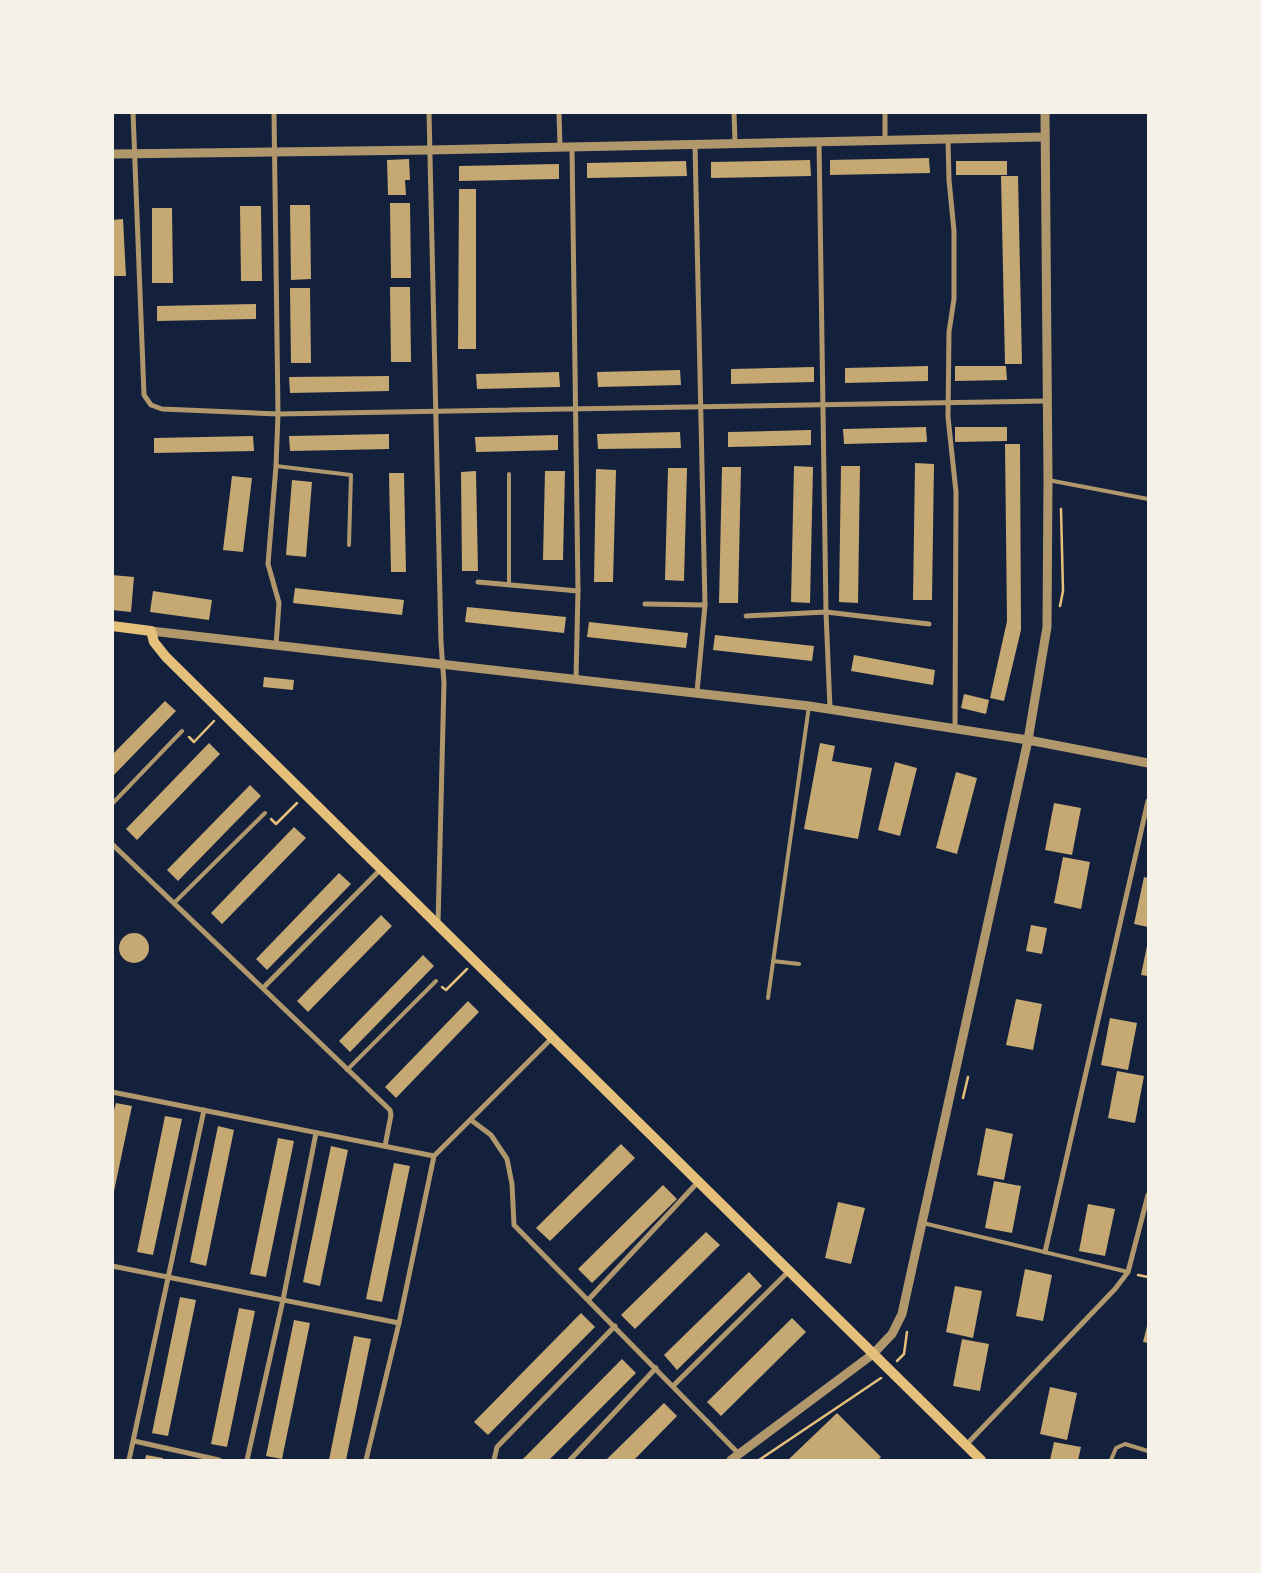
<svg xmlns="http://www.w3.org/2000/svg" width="1261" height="1573" font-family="Georgia,serif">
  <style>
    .building { fill: #c6a872 }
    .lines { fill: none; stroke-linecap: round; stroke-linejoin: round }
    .path { stroke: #e5c07b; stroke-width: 2.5 }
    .service { stroke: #b1986c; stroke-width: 4 }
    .minor { stroke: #b1986c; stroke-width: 5 }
    .tertiary { stroke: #b1986c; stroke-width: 9 }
    .secondary { stroke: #e5c07b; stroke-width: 10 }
  </style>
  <rect width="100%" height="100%" fill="#14213d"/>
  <g class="building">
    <path d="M929 158 930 173 830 175V160Z"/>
    <path d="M409 159 410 180H405L406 195H388L387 160Z"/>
    <path d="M810 160 811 176 711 178V162Z"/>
    <path d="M686 161 687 176 587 178V163Z"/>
    <rect x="956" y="161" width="51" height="14"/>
    <path d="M559 164V179L459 181V166Z"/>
    <path d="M1001 176H1018L1022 364H1005Z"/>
    <path d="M459 189H476V349H458Z"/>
    <path d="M390 203H410L411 278H391Z"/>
    <path d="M290 205H310L311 279 291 280Z"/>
    <path d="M240 206H261L262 281H241Z"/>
    <path d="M152 208H172L173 283H152Z"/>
    <path d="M123 219 126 276H112V220Z"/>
    <path d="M390 287H410L411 362H391Z"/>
    <path d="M290 288H310L311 363H291Z"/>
    <path d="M256 304V319L157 321V306Z"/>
    <path d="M928 366V381L845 383V368Z"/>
    <path d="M955 366H1006L1007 380 955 381Z"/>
    <path d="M814 367V382L731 384V369Z"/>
    <path d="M680 370 681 385 598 387 597 372Z"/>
    <path d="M559 372 560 387 477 389 476 374Z"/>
    <path d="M389 376V391L290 393 289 377Z"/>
    <path d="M926 427 927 442 844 444 843 429Z"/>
    <path d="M955 427H1007V441L955 442Z"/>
    <path d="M811 430V445L728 447V432Z"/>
    <path d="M680 432 681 448 598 449 597 434Z"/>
    <path d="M389 434V449L290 451 289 436Z"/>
    <path d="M558 435V450L476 452 475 437Z"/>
    <path d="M253 436 254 451 154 453V438Z"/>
    <path d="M1005 444H1020L1021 630 1004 701 990 698 1007 621Z"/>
    <path d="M915 463 934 464 932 600H913Z"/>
    <path d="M794 466 813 467 810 603 791 602Z"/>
    <path d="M841 466H860L858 603 839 602Z"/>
    <path d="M722 467H741L738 603H719Z"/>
    <path d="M668 468H687L684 581 665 580Z"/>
    <path d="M596 469 616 470 613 582H594Z"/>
    <path d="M476 471 478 571H462L461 472Z"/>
    <path d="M545 471H565L563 560H543Z"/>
    <path d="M389 473H404L406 572H391Z"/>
    <path d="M232 476 252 478 243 552 223 550Z"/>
    <path d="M292 480 312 482 306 557 286 555Z"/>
    <path d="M112 575 134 577 131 612 112 610Z"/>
    <path d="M295 588 404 600 402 615 293 603Z"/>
    <path d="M153 591 212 600 209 620 150 612Z"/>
    <path d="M467 607 566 617 564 633 465 622Z"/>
    <path d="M589 622 688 633 686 648 587 637Z"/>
    <path d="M715 635 814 646 812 661 713 650Z"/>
    <path d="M854 655 935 670 933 685 851 671Z"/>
    <path d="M264 677 294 680 293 690 263 687Z"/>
    <path d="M964 694 989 700 986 714 961 708Z"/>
    <path d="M165 701 176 711 112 777V755Z"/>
    <path d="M209 743 220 754 137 840 126 829Z"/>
    <path d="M820 743 835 746 832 761 872 768 858 839 804 829Z"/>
    <path d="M895 762 917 768 900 836 878 830Z"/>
    <path d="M956 772 977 778 957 854 936 848Z"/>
    <path d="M250 785 261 796 178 881 167 870Z"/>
    <path d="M1054 803 1081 808 1072 855 1045 850Z"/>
    <path d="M294 827 306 838 222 924 211 913Z"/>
    <path d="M1063 857 1090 862 1081 909 1054 903Z"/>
    <path d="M339 873 351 884 267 970 256 959Z"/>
    <path d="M1144 877 1148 878V927L1134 924Z"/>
    <path d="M381 915 392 926 308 1012 297 1001Z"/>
    <path d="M1031 925 1047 928 1042 954 1026 951Z"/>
    <circle cx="134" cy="948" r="15"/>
    <path d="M1148 941V976L1141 975Z"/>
    <path d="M423 955 434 966 350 1052 339 1041Z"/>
    <path d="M1016 999 1042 1004 1033 1050 1006 1045Z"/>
    <path d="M468 1001 479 1012 396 1098 385 1087Z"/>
    <path d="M1110 1018 1137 1023 1128 1070 1101 1065Z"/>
    <path d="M1117 1071 1144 1076 1135 1123 1108 1118Z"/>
    <path d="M116 1103 132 1106 113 1196 112 1117Z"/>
    <path d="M165 1116 182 1119 153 1255 137 1252Z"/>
    <path d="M218 1126 234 1130 206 1266 190 1262Z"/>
    <path d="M986 1128 1013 1134 1004 1180 977 1175Z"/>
    <path d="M278 1138 294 1141 266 1277 250 1274Z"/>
    <path d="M621 1144 635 1158 550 1241 536 1228Z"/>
    <path d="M331 1146 348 1150 320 1286 303 1282Z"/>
    <path d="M394 1163 410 1166 382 1302 366 1299Z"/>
    <path d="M994 1181 1021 1186 1012 1233 985 1228Z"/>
    <path d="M663 1185 677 1199 592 1283 578 1269Z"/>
    <path d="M838 1202 865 1208 851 1264 825 1258Z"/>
    <path d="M1088 1204 1115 1209 1105 1256 1079 1251Z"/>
    <path d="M706 1232 720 1245 635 1329 621 1315Z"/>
    <path d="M1025 1269 1052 1275 1043 1321 1016 1316Z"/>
    <path d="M749 1272 762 1286 677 1370 664 1355Z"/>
    <path d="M955 1286 982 1291 973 1338 946 1332Z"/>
    <path d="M180 1297 196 1300 168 1436 152 1433Z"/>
    <path d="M239 1308 255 1311 227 1447 211 1444Z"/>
    <path d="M581 1313 595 1327 488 1435 474 1422Z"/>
    <path d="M792 1318 806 1332 721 1416 707 1402Z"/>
    <path d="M294 1320 310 1323 282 1459 266 1456Z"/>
    <path d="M1148 1322V1343L1143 1342Z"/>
    <path d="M354 1336 371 1339 346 1460H329Z"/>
    <path d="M962 1339 989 1344 980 1391 953 1386Z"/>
    <path d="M622 1359 636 1373 549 1460H522Z"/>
    <path d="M1050 1387 1077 1393 1067 1440 1040 1434Z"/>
    <path d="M664 1403 677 1416 634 1460H606Z"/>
    <path d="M837 1413 881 1457 878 1460H788Z"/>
    <path d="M1054 1442 1081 1447 1078 1460H1050Z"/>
    <path d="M146 1455 163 1458V1460H145Z"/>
  </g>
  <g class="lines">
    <g class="path">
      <path d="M1060 606 1063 591 1061 509"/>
      <path d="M189 737 194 742 214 721"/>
      <path d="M271 819 276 824 297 803"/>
      <path d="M442 987 446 990 467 969"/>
      <path d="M963 1098 968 1077"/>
      <path d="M1138 1275 1148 1277"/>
      <path d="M897 1361 904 1354 907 1332"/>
      <path d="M759 1460 881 1378"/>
    </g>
    <g class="service">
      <path d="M276 466 351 475 349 545"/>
      <path d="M1048 480 1148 499"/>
      <path d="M509 585V474"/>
      <path d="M112 804 182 731"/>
      <path d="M174 903 265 813"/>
      <path d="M773 961 799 964"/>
      <path d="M768 998 809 706"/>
      <path d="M347 1070 436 981"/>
      <path d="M923 1223 1128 1272"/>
      <path d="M1111 1460 1116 1448 1125 1444 1148 1451"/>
    </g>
    <g class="minor">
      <path d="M133 112 144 395 151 405 162 409 278 414 1048 401"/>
      <path d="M274 112 278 414 276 466 268 564 279 603 276 645"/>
      <path d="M429 112 441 642 444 683 438 924"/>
      <path d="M559 112 560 147"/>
      <path d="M734 112 735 143"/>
      <path d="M885 112V140"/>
      <path d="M948 139 949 180 954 231V299L949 332 948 417 956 492 955 729"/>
      <path d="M819 141 826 612 830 709"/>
      <path d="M695 144 705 605 697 692"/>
      <path d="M572 147 578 591 576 679"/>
      <path d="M478 582 578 591"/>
      <path d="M645 604 705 605"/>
      <path d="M746 616 826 612 929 624"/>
      <path d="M112 844 390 1110 391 1115 385 1146"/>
      <path d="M263 988 381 869"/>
      <path d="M112 1092 434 1156"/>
      <path d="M471 1120 491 1135 507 1159 512 1184 514 1225 739 1454"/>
      <path d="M1045 1252 1148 801"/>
      <path d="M112 1266 399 1323"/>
      <path d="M589 1299 698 1182"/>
      <path d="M673 1386 789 1271"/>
      <path d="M134 1441 219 1460"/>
      <path d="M966 1445 1115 1289 1128 1272 1148 1195"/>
      <path d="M129 1460 204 1110"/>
      <path d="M247 1460 283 1300 316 1133"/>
      <path d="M366 1460 399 1323 434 1156 552 1038"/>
      <path d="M494 1460 497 1447 615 1326"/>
      <path d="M570 1460 656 1368"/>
    </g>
    <g class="tertiary">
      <path d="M112 154 430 150 1045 137"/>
      <path d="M151 631 809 706 1028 740 1148 763"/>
      <path d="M731 1460 873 1354 892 1334 902 1314 1028 740 1047 627 1048 480 1045 112"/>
    </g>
    <path class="secondary" d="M112 626 151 631 154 642 166 657 981 1460"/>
  </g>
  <rect width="1261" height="1573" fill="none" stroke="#f6f1e7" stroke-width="228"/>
</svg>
